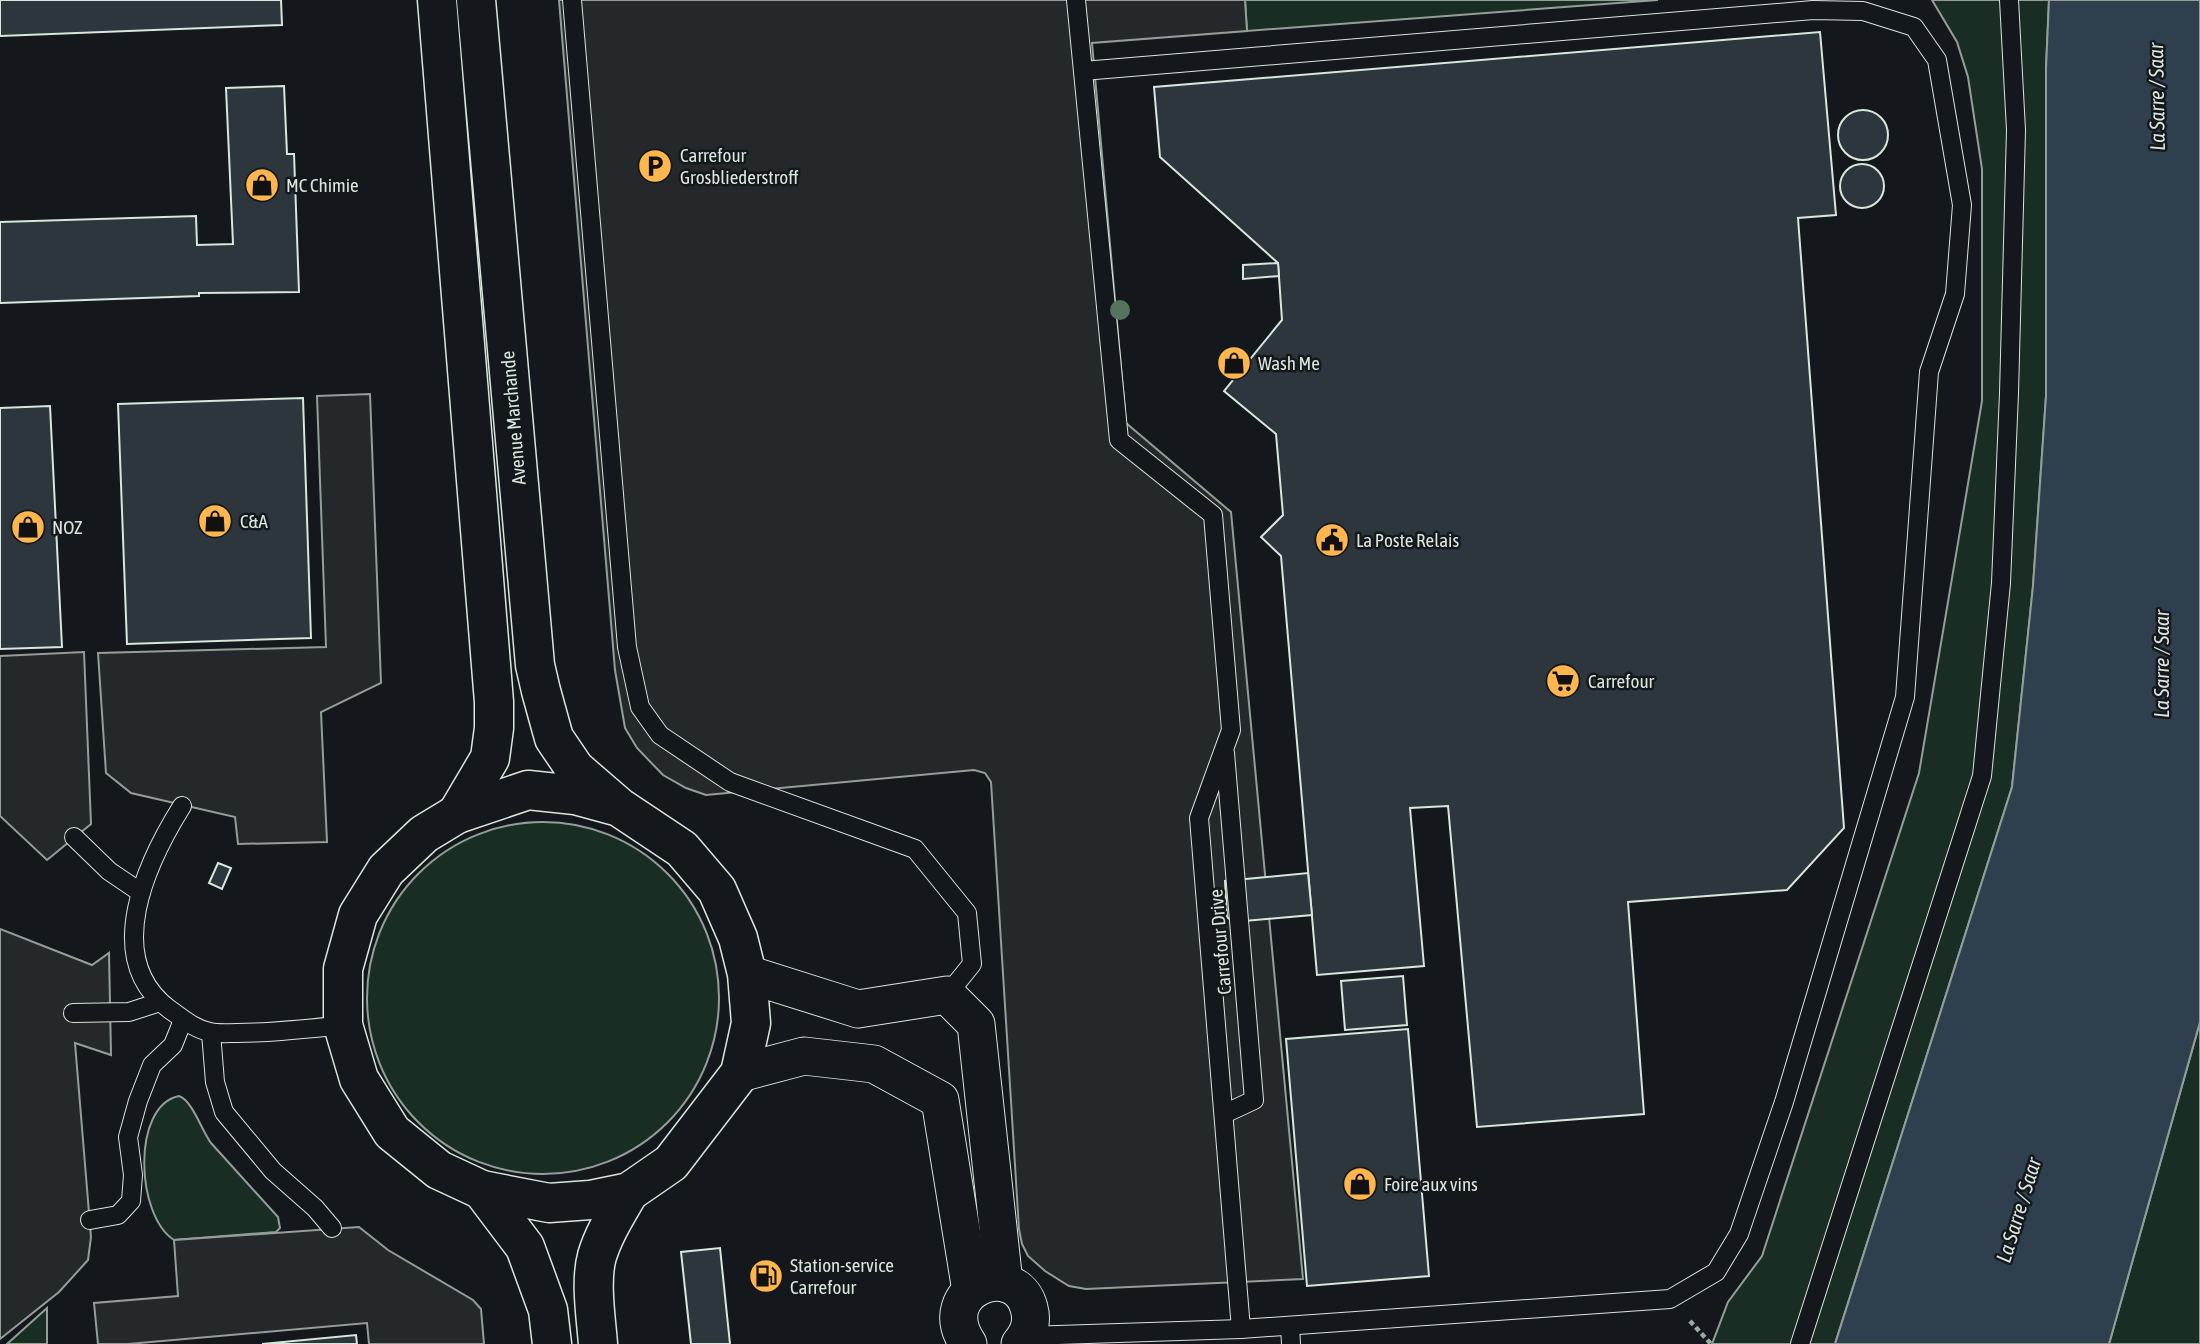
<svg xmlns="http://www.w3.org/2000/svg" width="2200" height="1344" font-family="'Asap Condensed',sans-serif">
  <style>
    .green { fill: #1a2d24; stroke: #939e99; stroke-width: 2 }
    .parking { fill: #24282b; stroke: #939e99; stroke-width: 2 }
    .water { fill: #2f3f4d; stroke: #939e99; stroke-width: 2 }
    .building { fill: #2c363c; stroke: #d8e6dc; stroke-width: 2 }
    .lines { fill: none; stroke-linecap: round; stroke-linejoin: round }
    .service-casing { stroke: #d8e6dc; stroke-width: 20 }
    .minor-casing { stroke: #d8e6dc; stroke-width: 39 }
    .primary-casing { stroke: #d8e6dc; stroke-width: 41 }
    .path { stroke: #9da8a2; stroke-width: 4.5; stroke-dasharray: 5 3.5; stroke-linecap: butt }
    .service { stroke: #14181c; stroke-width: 18 }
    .minor { stroke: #14181c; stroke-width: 37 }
    .primary { stroke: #14181c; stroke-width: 38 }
    .tree { fill: #55745f }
    .labels { text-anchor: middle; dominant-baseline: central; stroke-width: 5; stroke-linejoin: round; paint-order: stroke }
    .poi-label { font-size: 19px; fill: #d8e6dc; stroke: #14181c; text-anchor: start }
    .street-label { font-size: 19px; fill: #d8e6dc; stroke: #14181c }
    .water-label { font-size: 21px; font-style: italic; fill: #d8e6dc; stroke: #14181c }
  </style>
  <rect width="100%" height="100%" fill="#14181c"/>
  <g class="green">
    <path d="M1245 0H1658L1247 31Z"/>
    <path d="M1932 0H2049L2046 68V396L2033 586 2012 787 1835 1344H1712L1728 1302 1762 1256 1919 773 1982 401V169L1968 77 1957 42Z"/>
    <circle cx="543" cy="998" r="176"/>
    <path d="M2200 1022V1344H2109Z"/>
    <path d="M179 1096C192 1100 202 1131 211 1143L278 1217 280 1228 276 1232 174 1240C136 1216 131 1106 179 1096Z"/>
    <path d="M47 1308V1344H7Z"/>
  </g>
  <g class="parking">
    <path d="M559 0H1245L1247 31 1092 43 1126 423 1231 512 1303 1279 1086 1289 1069 1286 1045 1271 1028 1256 1022 1244 1019 1229 991 782 985 773 974 770 706 795 686 788 663 775 637 748 625 728 615 670Z"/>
    <path d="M370 394 381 683 321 712 327 842 238 844 235 817 131 793 106 773 98 653 326 647 317 396Z"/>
    <path d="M84 652 91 824 47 860 0 816V656Z"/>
    <path d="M0 929 92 965 109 953 111 1055 75 1043 91 1237 88 1260 59 1292 0 1339Z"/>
    <path d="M359 1227 388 1250 473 1300 481 1309 484 1344H369L367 1323 128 1344H98L94 1303 178 1296 174 1240Z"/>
  </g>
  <path class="water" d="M2049 0H2200V1022L2109 1344H1835L2012 787 2033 586 2046 396V68Z"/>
  <g class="building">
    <path d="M0 0H281L282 25 0 36Z"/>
    <path d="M1820 32 1836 215 1798 218 1844 828 1787 890 1628 902 1644 1114 1477 1127 1448 806 1410 808 1424 966 1317 975 1281 556 1261 537 1283 515 1276 434 1224 391 1282 320 1278 263 1160 157 1154 87Z"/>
    <path d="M284 86 287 154H294L299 292 199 293V296L0 303V222L196 216 197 245 233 244 226 88Z"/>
    <circle cx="1863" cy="135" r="25"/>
    <circle cx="1862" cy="186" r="22"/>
    <path d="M1278 263 1279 276 1243 279V265Z"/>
    <path d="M303 398 311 638 127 644 118 404Z"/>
    <path d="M50 406 62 647 0 649V408Z"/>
    <path d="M218 863 231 868 222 889 209 883Z"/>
    <path d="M1308 873 1312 915 1233 922 1227 917 1225 881Z"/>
    <path d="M1403 976 1407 1025 1345 1030 1341 981Z"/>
    <path d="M1408 1029 1429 1276 1307 1286 1286 1039Z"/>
    <path d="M720 1248 730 1344H691L681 1252Z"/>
    <path d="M356 1335 357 1344H262Z"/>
  </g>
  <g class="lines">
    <g class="service-casing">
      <g id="service">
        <path d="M572 0 627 647 640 707 660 735 730 782 915 849 967 913 972 964 947 995"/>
        <path d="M1076 0 1119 440 1213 515 1231 730 1199 818 1241 1329"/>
        <path d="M182 806C147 862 101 958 169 1009 182 1018 194 1029 210 1032 218 1034 228 1033 237 1033 272 1033 307 1029 343 1025"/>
        <path d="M74 837 109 871 140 892"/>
        <path d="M73 1013 129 1012 160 1002"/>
        <path d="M211 1033 215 1082 224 1112 273 1171 315 1208 332 1228"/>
        <path d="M1224 1114 1254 1100 1225 753"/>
        <path d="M90 1220 118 1215 131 1201 133 1175 128 1137 138 1101 152 1065 173 1045 183 1020"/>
        <path d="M1290 1326 1291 1344"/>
        <path d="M1027 1336 1241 1329 1670 1299 1716 1272 1739 1234 1784 1102 1905 697 1929 372 1955 294 1962 205 1937 60 1914 27 1863 11 1813 10 1083 71"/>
        <path d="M1800 1344 1982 776 2001 583 2009 393 2016 130 2009 0"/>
      </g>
    </g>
    <g class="minor-casing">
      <g id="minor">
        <path d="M747 974 858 1009 947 995 976 1024 1004 1283"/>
        <path d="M740 1073 804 1056 874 1064 940 1100 971 1291"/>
        <path d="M968 1344C931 1289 1016 1257 1029 1308 1033 1322 1029 1333 1020 1344"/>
      </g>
    </g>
    <g class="primary-casing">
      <g id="primary">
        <path d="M437 0 494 702V728L490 758 457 814"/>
        <path d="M476 0 525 552 535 665 541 691 554 738 575 769 619 807 682 849 717 890 738 938 747 974 751 1023 740 1073 671 1163 629 1192 590 1200 549 1203 482 1190 439 1170 392 1132 359 1079 343 1025V969L358 915 386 870 424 834 457 814 528 790 575 795 619 807"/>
        <path d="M482 1190 525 1247 548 1310 552 1344"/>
        <path d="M598 1344C596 1318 590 1281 597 1256 604 1233 617 1213 629 1192"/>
      </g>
    </g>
    <path class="path" d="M1690 1321 1711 1344"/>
    <use href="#service" class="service"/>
    <use href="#minor" class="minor"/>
    <use href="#primary" class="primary"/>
  </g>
  <circle class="tree" cx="1120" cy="310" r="10"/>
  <defs>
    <g id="parking-disc" transform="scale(1.75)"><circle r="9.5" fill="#ffb74d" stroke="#14181c"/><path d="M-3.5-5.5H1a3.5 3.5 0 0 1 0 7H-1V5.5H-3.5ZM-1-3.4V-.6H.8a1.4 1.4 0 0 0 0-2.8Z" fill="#111"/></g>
    <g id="shop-disc" transform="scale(1.75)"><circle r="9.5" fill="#ffb74d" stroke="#14181c"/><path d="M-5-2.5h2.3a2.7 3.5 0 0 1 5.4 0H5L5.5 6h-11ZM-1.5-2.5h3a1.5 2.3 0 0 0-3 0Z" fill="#111"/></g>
    <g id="civic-disc" transform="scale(1.75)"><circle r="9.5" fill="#ffb74d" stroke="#14181c"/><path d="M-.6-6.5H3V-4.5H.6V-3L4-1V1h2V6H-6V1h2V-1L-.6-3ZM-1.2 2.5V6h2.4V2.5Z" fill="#111"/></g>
    <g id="supermarket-disc" transform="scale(1.75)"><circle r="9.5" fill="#ffb74d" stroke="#14181c"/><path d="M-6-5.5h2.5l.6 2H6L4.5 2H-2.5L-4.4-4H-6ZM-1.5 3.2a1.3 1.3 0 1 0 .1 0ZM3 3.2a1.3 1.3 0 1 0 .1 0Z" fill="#111"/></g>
    <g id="fuel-disc" transform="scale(1.75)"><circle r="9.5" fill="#ffb74d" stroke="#14181c"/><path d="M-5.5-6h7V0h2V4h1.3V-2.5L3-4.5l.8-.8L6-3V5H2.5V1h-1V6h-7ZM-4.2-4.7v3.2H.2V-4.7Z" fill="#111"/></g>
  </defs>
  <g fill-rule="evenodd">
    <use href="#parking-disc" x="655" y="166"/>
    <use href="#shop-disc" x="262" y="185"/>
    <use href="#shop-disc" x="1234" y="363"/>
    <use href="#shop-disc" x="215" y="521"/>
    <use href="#shop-disc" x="28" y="527"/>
    <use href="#civic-disc" x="1332" y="540"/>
    <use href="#supermarket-disc" x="1563" y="681"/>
    <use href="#shop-disc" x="1360" y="1184"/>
    <use href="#fuel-disc" x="766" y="1276"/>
  </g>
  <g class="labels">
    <g class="poi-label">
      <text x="680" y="155">Carrefour<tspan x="680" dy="22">Grosbliederstroff</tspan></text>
      <text x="286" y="185">MC Chimie</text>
      <text x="1258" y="363">Wash Me</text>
      <text x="240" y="521">C&amp;A</text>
      <text x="52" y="527">NOZ</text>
      <text x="1356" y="540">La Poste Relais</text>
      <text x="1588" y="681">Carrefour</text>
      <text x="1384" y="1184">Foire aux vins</text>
      <text x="790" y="1265">Station-service<tspan x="790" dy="22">Carrefour</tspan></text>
    </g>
    <g class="street-label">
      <text transform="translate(513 418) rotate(-95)">Avenue Marchande</text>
      <text transform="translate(1220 942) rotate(-95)">Carrefour Drive</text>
    </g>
    <g class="water-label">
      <text transform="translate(2156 97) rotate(-91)">La Sarre / Saar</text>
      <text transform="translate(2161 664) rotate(-90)">La Sarre / Saar</text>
      <text transform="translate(2018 1210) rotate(-73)">La Sarre / Saar</text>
    </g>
  </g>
</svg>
